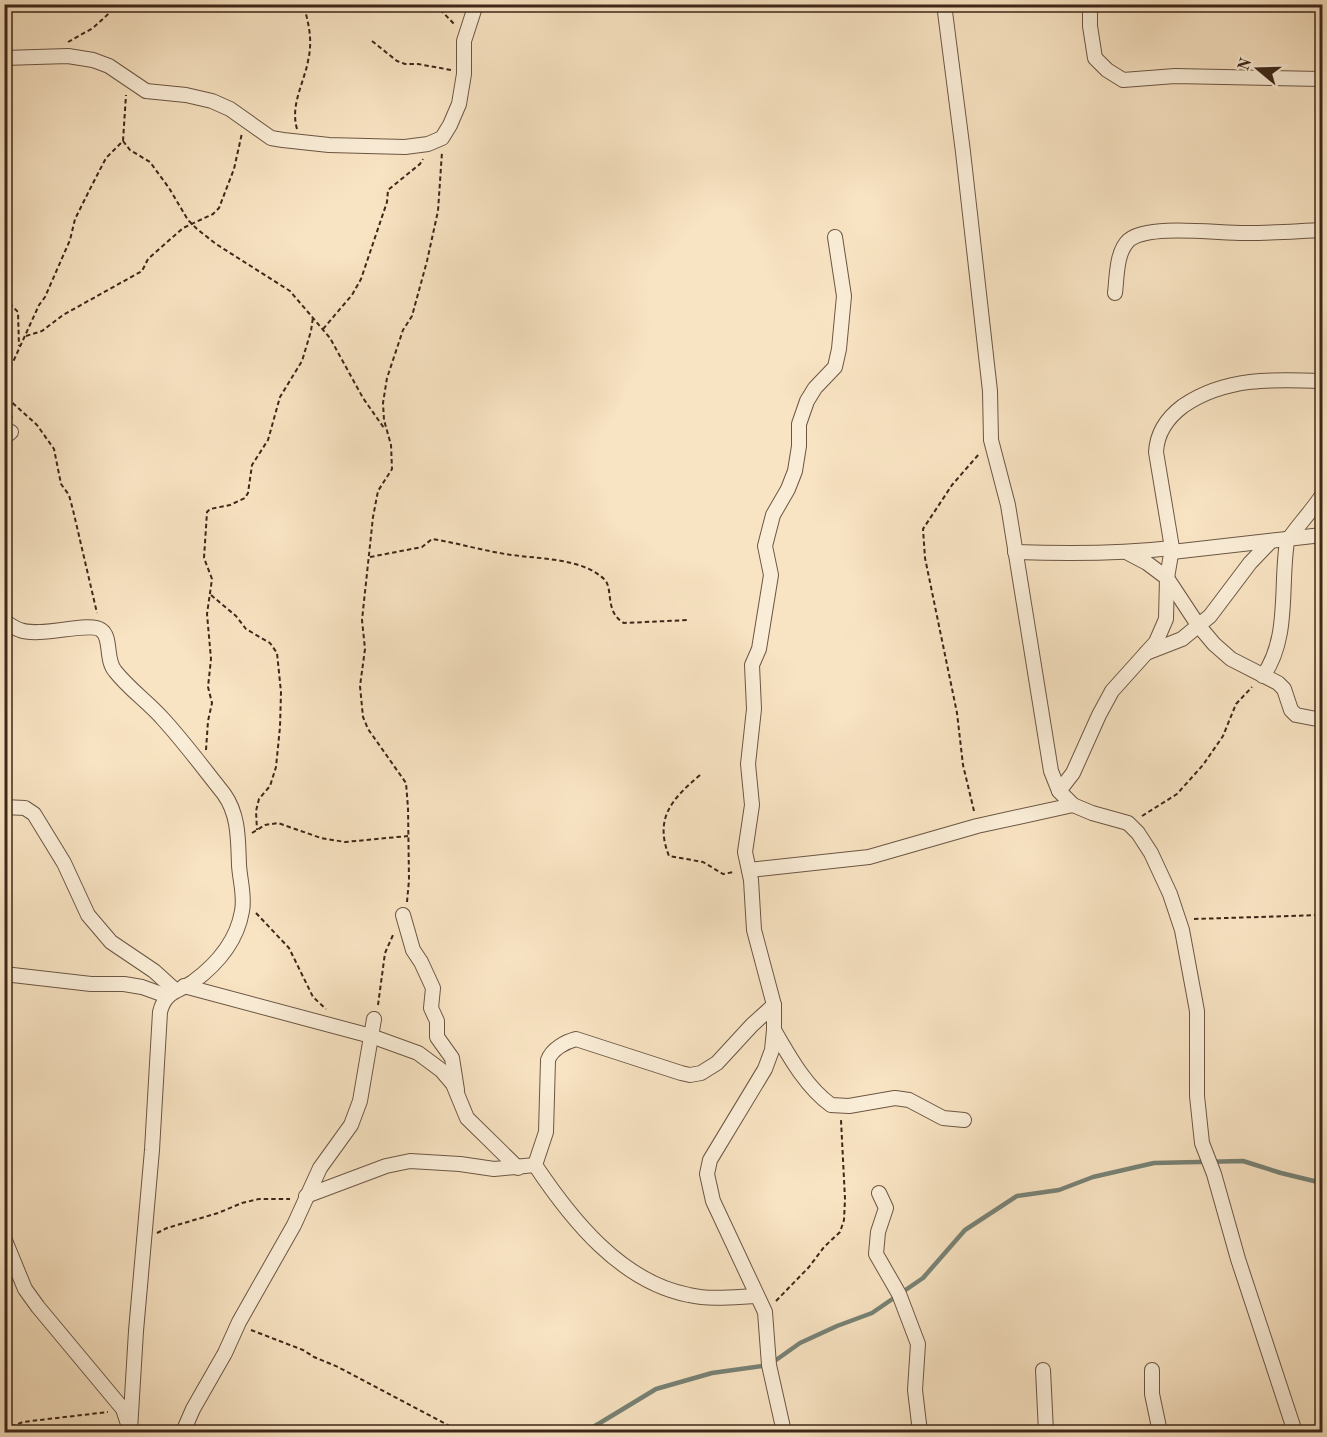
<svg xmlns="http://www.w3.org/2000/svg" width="1327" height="1437" font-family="'Old Standard TT',serif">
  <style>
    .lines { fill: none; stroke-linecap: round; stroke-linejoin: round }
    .stream { stroke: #778275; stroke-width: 4.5 }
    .street-casing { stroke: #6c5643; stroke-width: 16 }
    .path { stroke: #3d2719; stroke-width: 2; stroke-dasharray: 4.5 3; stroke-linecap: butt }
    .street { stroke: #faedd7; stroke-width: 14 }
  </style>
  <rect width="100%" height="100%" fill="#f8e3c2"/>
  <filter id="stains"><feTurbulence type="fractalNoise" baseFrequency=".00333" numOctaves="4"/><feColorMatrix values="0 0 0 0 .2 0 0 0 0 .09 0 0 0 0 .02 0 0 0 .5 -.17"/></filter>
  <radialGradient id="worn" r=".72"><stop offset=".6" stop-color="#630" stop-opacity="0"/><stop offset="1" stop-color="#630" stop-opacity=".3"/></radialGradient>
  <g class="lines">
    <path class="stream" d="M585 1432 656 1389 712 1373 769 1365 800 1343 837 1326 872 1313 923 1278 965 1230 1017 1196 1059 1190 1093 1177 1154 1163 1243 1161 1281 1173 1322 1183"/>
    <g class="street-casing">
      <g id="street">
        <path d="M944 4 963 152 990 391 991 440 1008 505 1051 771 1059 791 1073 805 1092 813 1128 823 1138 833 1151 853 1170 894 1182 930 1197 1011V1096L1202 1143 1214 1174 1238 1259 1295 1432"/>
        <path d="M1090 4V26L1095 58 1107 70 1123 80 1175 76 1322 79"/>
        <path d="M4 58 68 56 93 60 109 66 146 91 186 95 212 101 230 109 271 138 283 140 329 145 405 147 428 144 442 138 450 125 459 104 464 74V41L476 4"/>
        <path d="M1115 293C1117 277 1116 252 1129 240 1149 223 1222 234 1248 233 1273 233 1298 231 1322 230"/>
        <path d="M4 438 11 432"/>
        <path d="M1015 552C1068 554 1119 554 1172 548"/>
        <path d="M1172 552 1322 535"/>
        <path d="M1128 553 1147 563 1167 578 1198 625 1214 644 1231 659 1278 683 1284 689 1291 710 1296 715 1322 720"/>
        <path d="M4 621C9 624 14 628 20 630 40 638 89 621 101 630 112 637 105 659 115 671 129 689 148 702 163 719 185 743 204 769 224 794 239 815 238 840 239 865 240 881 245 896 242 911 237 941 216 965 193 982 178 992 165 991 160 1012L152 1150 136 1331 130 1430"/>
        <path d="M1146 653 1182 639 1210 616 1250 563 1271 541"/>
        <path d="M1263 676C1290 638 1280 586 1287 542 1288 537 1317 505 1322 495"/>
        <path d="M1059 791 1073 773 1099 715 1112 691 1156 642 1166 619 1167 578 1172 548 1156 452C1157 432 1167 418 1183 406 1225 377 1274 379 1322 381"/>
        <path d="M4 807 25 808 34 814 64 863 88 915 111 942 154 971 175 990"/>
        <path d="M749 870 869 857 977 826 1073 805"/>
        <path d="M403 915 413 950 421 962 433 988 431 1008 437 1021V1037L452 1058 457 1090"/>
        <path d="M4 974 91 984H124L142 987 167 996"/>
        <path d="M184 986 371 1036 418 1053 441 1070 453 1084 467 1118 518 1168"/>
        <path d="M774 1030C789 1056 806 1087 831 1105L849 1106 895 1098 909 1100 943 1118 964 1120"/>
        <path d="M535 1165C571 1219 621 1282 689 1295 711 1300 734 1297 757 1296"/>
        <path d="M879 1193 886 1208 878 1232 876 1254 899 1294 918 1344 915 1390 920 1432"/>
        <path d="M306 1196 386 1166 410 1161 460 1164 494 1169 535 1165 546 1132 548 1060C552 1049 565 1042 576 1039L681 1073 690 1075 701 1073 717 1063 752 1025 774 1005"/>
        <path d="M4 1238 25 1289 38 1307 123 1409 128 1424"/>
        <path d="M1043 1370 1046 1432"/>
        <path d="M1152 1370V1394L1160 1432"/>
        <path d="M183 1432 193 1409 225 1353 239 1322 294 1225 320 1168 351 1125 360 1101 374 1019"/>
        <path d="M784 1432 769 1365 765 1312 713 1201 707 1174 710 1160 765 1069 772 1050 774 1030V1005L754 930 751 880 745 852 752 805 748 764 754 709 752 665 759 649 771 575 765 546 773 515 788 489 795 471 799 446V424L807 401 815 388 835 367 839 349 844 296 835 237"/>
      </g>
    </g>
    <g class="path">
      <path d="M435 4 455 25"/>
      <path d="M372 41 397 61 405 64H418L451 70"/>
      <path d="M68 42 93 28 119 4"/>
      <path d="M297 129C290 105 304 83 308 61 312 44 310 30 306 14"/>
      <path d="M123 141 130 150 150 162 169 188 188 220 197 229 216 244 290 291 330 338 363 398 384 428"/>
      <path d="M4 298 18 312 19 346"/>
      <path d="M323 329 352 295 361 279 387 202 388 190 420 164 423 159"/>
      <path d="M26 336 42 331 63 315 142 271 148 259 183 228 213 214 219 208 234 169 242 133"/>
      <path d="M4 372 13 362 39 305 45 297 70 240 75 219 92 185 106 158 123 141 126 95"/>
      <path d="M4 395 9 403 12 418"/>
      <path d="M7 398 37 425 54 449 61 484 69 495 73 510 97 613"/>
      <path d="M370 557 422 547 432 539C457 543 481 550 505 554 534 559 581 557 604 579 614 588 604 612 624 623L689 620"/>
      <path d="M211 595 236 616 246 629 270 643 277 653 281 692 280 727 276 767 270 786 259 799 256 811 257 830"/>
      <path d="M206 750 208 721 212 703 208 687 211 659 207 614 212 579 204 558 207 512 210 509 230 505 245 498 248 493 252 465 268 440 280 397 302 361 311 331 313 317"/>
      <path d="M700 775C672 799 654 818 669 856L703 862 723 874 734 872"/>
      <path d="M974 811 963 765 957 713 925 558 923 529 952 485 979 454"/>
      <path d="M1142 816 1177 794 1203 765 1223 736 1236 704 1252 687"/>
      <path d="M252 833 265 825 278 823 321 838 345 842 408 836"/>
      <path d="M407 902 409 880 408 808 406 783 368 729 363 717 360 686 365 649 362 620 373 517 378 491 392 469 391 445 384 420 383 403 387 378 403 330 412 316 427 261 438 211 442 152"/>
      <path d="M256 913 289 948 313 997 326 1009"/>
      <path d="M1194 919 1322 915"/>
      <path d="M378 1005 385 953 393 935"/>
      <path d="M157 1233 167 1228 218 1213 242 1203 259 1199H290"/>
      <path d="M776 1301 809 1267 824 1247 840 1232 844 1220 845 1199 841 1120"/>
      <path d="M251 1330 303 1350 314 1357 338 1367 461 1432"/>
      <path d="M4 1429 23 1422 108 1412"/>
    </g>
    <use href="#street" class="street"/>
  </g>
  <rect width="1327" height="1437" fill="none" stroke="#f8e3c2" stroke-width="24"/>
  <rect x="6" y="6" width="1315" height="1425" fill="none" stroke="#3d2719" stroke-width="3"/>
  <rect x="12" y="12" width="1303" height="1413" fill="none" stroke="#3d2719" stroke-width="1.5"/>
  <g transform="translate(1258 69) rotate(289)" stroke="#faedd7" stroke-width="4.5" paint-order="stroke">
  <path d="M0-4.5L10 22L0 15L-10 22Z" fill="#3d2719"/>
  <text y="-9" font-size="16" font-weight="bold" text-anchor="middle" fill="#3d2719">N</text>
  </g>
  <rect width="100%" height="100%" filter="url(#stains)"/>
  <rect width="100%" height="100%" fill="url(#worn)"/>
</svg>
